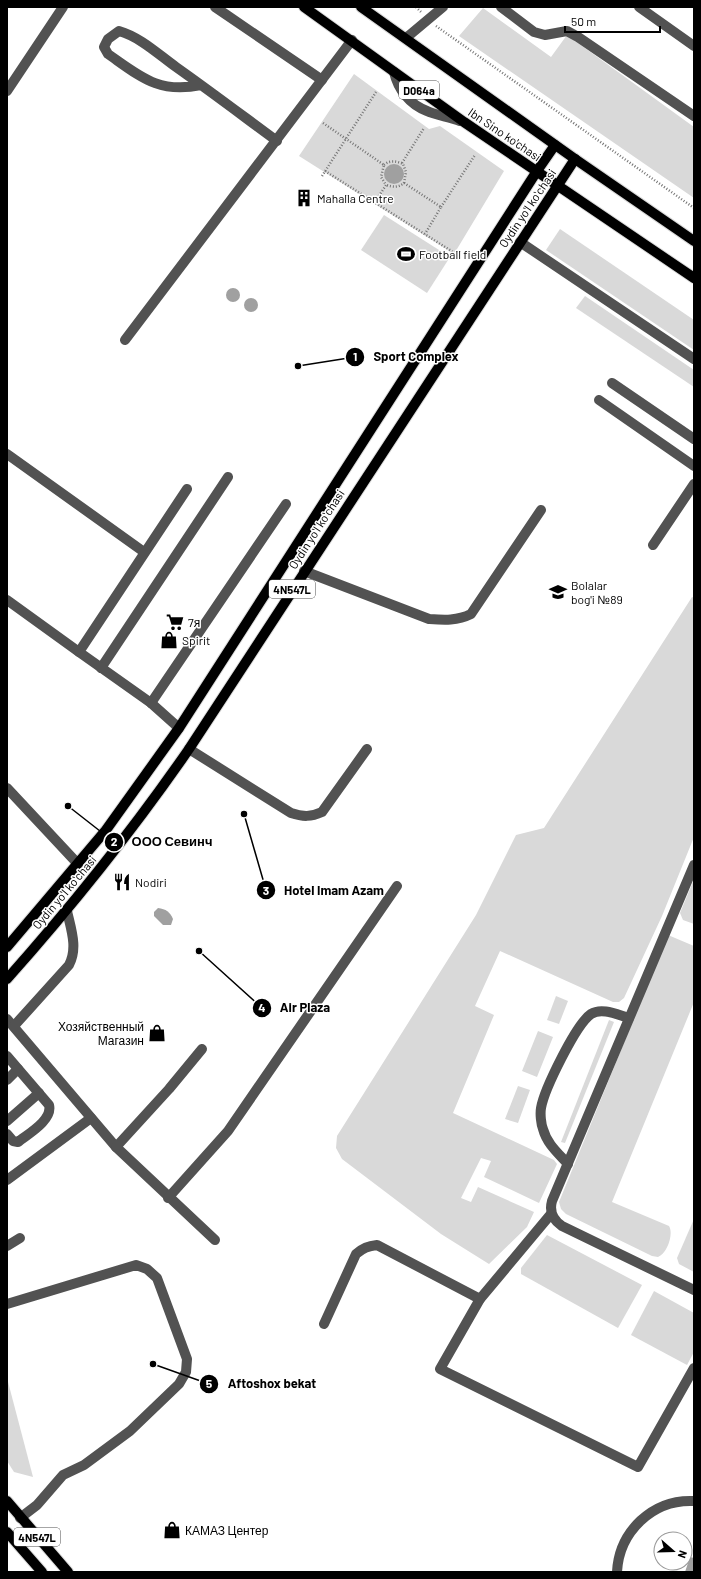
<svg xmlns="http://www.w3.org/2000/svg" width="701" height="1579" font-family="Barlow,sans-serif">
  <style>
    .green { fill: #d9d9d9 }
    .water { fill: #a0a0a0 }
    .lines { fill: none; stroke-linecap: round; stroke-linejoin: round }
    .major-casing { stroke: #dbdbdb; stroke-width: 12 }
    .path { stroke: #747474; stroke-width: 2.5; stroke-dasharray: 1 2; stroke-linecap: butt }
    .minor { stroke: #525252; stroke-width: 10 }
    .major { stroke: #000; stroke-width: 10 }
    .labels { text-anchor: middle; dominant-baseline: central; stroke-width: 3; stroke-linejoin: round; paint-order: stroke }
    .shield { fill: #fff; stroke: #4c4c4c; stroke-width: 1 }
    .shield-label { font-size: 11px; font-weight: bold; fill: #000 }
    .street-label { font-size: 12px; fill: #000; stroke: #fff }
    .poi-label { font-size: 12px; fill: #000; stroke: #fff; text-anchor: start }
    .leader { fill: none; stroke: #000; stroke-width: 1.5 }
    .callout-dot { fill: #000; stroke: #fff; stroke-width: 1.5 }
    .mark-label { font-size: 12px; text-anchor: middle; font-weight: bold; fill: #fff }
    .callout-label { font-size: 13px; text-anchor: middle; font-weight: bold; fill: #000; stroke: #fff; stroke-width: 3; stroke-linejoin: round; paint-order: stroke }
  </style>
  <rect width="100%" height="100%" fill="#fff"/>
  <g class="green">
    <path d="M483 8 551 57 567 35 694 127V198L459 36Z"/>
    <path d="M354 74 429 129 440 126 504 171 454 254 299 156Z"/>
    <path d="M384 215 450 257 427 293 361 250Z"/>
    <path d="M560 229 694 320V350L546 250Z"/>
    <path d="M585 296 694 370V387L576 308Z"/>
    <path d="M692 597 694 598V837L662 916 624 998 619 1002H613L500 951 475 1006 494 1015 453 1113 554 1160 557 1164 539 1203 484 1177 491 1161 481 1158 461 1198 471 1202 478 1187 534 1212 527 1227 489 1264 441 1234 342 1159 336 1148 337 1136 476 915 516 835 544 828Z"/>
    <path d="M694 879V924L683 920 680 913Z"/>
    <path d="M668 935 694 946V1002L612 1202 669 1226C674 1234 667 1254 658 1257L652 1256 566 1214 561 1209 559 1202Z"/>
    <path d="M556 996 568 1001 559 1024 547 1020Z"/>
    <path d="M609 1020 614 1022 565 1143 561 1142Z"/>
    <path d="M538 1031 553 1037 537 1077 522 1071Z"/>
    <path d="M518 1086 530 1090 518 1123 505 1119Z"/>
    <path d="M694 1219V1272L679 1264 677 1258Z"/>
    <path d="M547 1235 642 1285 618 1328 521 1274V1268Z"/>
    <path d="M654 1291 694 1313V1352L687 1365 631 1335Z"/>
    <path d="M7 1378 33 1477 14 1472 7 1461Z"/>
  </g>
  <g class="water">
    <circle cx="394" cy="174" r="10"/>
    <circle cx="233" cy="295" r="7"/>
    <circle cx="251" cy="305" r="7"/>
    <path d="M158 908C166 909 170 912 173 919L171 925H163L154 916V912Z"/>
    <path d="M690 1557 694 1558V1572H685Z"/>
  </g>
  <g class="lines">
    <g class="major-casing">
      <g id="major">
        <path d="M304 7 464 122 694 278"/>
        <path d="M361 7 575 159 694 241"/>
        <path d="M7 947 106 830 179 728 537 171 555 145"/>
        <path d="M7 979C72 906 133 830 189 749L575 159"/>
        <path d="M7 1501 68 1572"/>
        <path d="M7 1532 42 1572"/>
      </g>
    </g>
    <g class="path">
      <path d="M416 7 421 12"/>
      <path d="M436 26 694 208"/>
      <path d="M323 123 384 165 381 177 386 185 375 202"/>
      <path d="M402 163 424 128"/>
      <path d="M384 165C389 160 397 161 403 164L406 172 404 183C398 188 393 187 386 185"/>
      <path d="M325 171 453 252"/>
      <path d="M322 176 376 92"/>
      <path d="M404 183 441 207 425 234"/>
      <path d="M441 207 475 155"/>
    </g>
    <g class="minor">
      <path d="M215 7 322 80"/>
      <path d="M501 7 534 32 545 35 567 31 578 37 694 116"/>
      <path d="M639 7 694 46"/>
      <path d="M406 38 443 7"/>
      <path d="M394 72C398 89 409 104 427 111 435 115 450 117 460 121"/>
      <path d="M201 85C159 94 141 77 108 54L104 47 108 39 119 31C140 37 158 54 176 67 210 91 243 116 277 141"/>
      <path d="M7 91 63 7"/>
      <path d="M520 242 694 359"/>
      <path d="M125 340 352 40"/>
      <path d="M612 383 694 439"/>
      <path d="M599 400 694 466"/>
      <path d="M7 454 144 552"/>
      <path d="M653 545 694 484"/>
      <path d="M304 571 429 619C444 620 457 621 471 614L541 510"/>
      <path d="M7 600 79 652"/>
      <path d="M101 668 228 477"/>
      <path d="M151 703 286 504"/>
      <path d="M179 728 151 703 79 652 187 489"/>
      <path d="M189 749 291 813C303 817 311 817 322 812L367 749"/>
      <path d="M7 788 78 864"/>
      <path d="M694 865 552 1201C549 1212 553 1220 562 1226L694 1290"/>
      <path d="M7 1019 116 1147 215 1240"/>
      <path d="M14 1026 69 965C78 948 71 929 67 911"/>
      <path d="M7 1056 49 1105C53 1120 28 1134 18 1142L13 1141 7 1134"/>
      <path d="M7 1080 18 1069"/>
      <path d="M7 1121 39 1093"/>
      <path d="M116 1147 169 1089 202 1049"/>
      <path d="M568 1164C558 1153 547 1144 543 1129 541 1124 540 1114 541 1108 544 1090 576 1024 591 1014 602 1007 618 1015 629 1018"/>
      <path d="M7 1180 91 1118"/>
      <path d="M168 1198 228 1131 397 886"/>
      <path d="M551 1214 480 1299 440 1369 638 1467 694 1368"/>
      <path d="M7 1246 20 1238"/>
      <path d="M7 1304 136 1265 147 1269 157 1278 187 1359 186 1372 179 1384 130 1431 84 1465 63 1475 37 1505 20 1518"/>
      <path d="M324 1324 356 1254C363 1248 368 1246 377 1245L480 1299"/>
      <path d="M617 1572C619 1532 652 1499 694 1501"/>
    </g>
    <use href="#major" class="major"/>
  </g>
  <defs>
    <g id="building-bare" transform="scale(1.38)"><path d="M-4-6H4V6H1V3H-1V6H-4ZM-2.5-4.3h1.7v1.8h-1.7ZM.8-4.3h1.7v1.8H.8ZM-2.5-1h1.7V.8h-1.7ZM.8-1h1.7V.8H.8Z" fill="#000" stroke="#fff" stroke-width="2.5" paint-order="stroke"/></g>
    <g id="stadium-bare" transform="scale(1.38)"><path d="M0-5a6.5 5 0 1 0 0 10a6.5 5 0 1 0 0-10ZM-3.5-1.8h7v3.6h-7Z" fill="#000" stroke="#fff" stroke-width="2.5" paint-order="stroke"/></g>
    <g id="school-bare" transform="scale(1.38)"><path d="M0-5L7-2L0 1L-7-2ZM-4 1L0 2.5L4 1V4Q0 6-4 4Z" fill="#000" stroke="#fff" stroke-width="2.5" paint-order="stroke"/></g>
    <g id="supermarket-bare" transform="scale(1.38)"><path d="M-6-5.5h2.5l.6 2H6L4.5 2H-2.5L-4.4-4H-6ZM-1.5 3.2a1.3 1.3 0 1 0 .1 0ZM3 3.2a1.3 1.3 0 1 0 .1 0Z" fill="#000" stroke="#fff" stroke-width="2.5" paint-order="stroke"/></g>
    <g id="shop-bare" transform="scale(1.38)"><path d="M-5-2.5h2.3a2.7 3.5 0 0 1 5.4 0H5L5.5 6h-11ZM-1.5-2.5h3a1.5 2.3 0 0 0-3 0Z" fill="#000" stroke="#fff" stroke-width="2.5" paint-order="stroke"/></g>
    <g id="restaurant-bare" transform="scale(1.38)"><path d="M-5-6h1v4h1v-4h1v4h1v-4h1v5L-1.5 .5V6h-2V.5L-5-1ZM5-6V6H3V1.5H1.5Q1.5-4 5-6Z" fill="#000" stroke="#fff" stroke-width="2.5" paint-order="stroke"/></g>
  </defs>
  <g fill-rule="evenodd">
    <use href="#building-bare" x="304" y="198"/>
    <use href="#stadium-bare" x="406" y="254"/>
    <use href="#school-bare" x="558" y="592"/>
    <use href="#supermarket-bare" x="175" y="622"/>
    <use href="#shop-bare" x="169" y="640"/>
    <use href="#restaurant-bare" x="122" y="882"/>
    <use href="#shop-bare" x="157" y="1033"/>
    <use href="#shop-bare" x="172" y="1530"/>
  </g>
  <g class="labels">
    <g class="shield">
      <rect x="399" y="81" width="40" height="18" rx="3"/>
      <rect x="269" y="580" width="46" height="18" rx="3"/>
      <rect x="14" y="1528" width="46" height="18" rx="3"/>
    </g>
    <g class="shield-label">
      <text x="419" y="90">D064a</text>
      <text x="292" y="589">4N547L</text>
      <text x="37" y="1537">4N547L</text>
    </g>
    <g class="street-label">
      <text transform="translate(505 134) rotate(34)">Ibn Sino ko'chasi</text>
      <text transform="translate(527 208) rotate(-56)">Oydin yoʻl koʻchasi</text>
      <text transform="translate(316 529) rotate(-57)">Oydin yoʻl koʻchasi</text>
      <text transform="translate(64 892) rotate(-50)">Oydin yoʻl koʻchasi</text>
    </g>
    <g class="poi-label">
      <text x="317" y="198">Mahalla Centre</text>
      <text x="419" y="254">Football field</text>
      <text x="571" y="585">Bolalar<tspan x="571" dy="14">bog'i №89</tspan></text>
      <text x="188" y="622">7я</text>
      <text x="182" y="640">Spirit</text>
      <text x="135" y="882">Nodiri</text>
      <text x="144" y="1026" text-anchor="end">Хозяйственный<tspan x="144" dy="14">Магазин</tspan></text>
      <text x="185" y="1530">КАМАЗ Центер</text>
    </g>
  </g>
  <path class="leader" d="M298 366L355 357M68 806L114 842M244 814L266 890M199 951L262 1008M153 1364L209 1384"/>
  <g class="callout-dot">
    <circle cx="298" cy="366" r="4"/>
    <circle cx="68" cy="806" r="4"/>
    <circle cx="244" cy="814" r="4"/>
    <circle cx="199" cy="951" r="4"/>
    <circle cx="153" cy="1364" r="4"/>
    <circle cx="355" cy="357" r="10"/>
    <circle cx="114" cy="842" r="10"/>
    <circle cx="266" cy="890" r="10"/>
    <circle cx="262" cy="1008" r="10"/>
    <circle cx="209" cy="1384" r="10"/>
  </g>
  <g class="mark-label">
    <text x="355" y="361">1</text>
    <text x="114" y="846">2</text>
    <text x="266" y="895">3</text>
    <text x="262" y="1012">4</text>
    <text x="209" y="1388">5</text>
  </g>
  <g class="callout-label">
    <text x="416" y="361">Sport Complex</text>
    <text x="172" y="846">ООО Севинч</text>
    <text x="334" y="895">Hotel Imam Azam</text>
    <text x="305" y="1012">Air Plaza</text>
    <text x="272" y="1388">Aftoshox bekat</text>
  </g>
  <rect width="701" height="1579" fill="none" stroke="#000000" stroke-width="16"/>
  <g transform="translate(673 1551) rotate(110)"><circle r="19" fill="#ffffff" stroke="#999999"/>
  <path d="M0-3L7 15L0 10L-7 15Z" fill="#000000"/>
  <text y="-6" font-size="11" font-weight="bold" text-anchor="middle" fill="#000000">N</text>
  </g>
  <path d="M565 26v6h95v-6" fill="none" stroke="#000000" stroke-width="2"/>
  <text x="571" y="26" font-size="12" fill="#000000" stroke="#ffffff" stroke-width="3" paint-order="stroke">50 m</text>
</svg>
